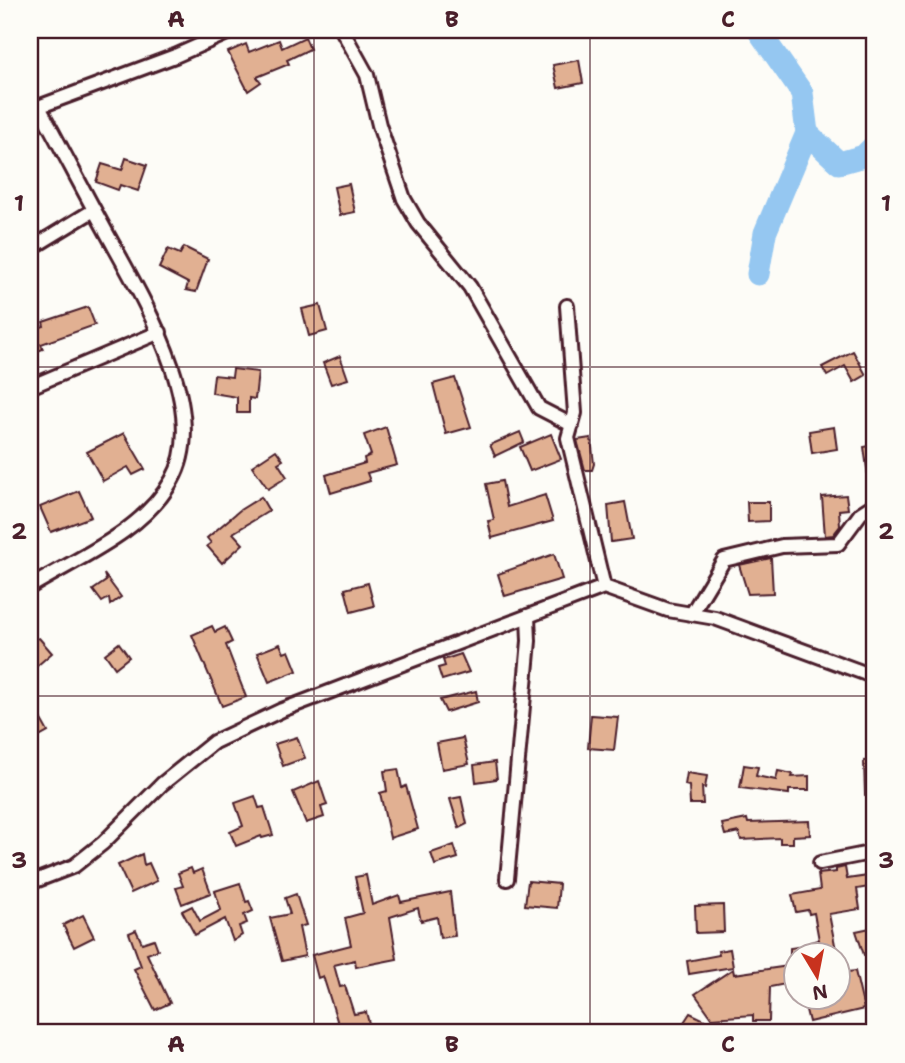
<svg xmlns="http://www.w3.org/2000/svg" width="905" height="1063" font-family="'Shantell Sans',sans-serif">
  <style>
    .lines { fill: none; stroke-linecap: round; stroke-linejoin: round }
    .river { stroke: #95c7f1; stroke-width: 23 }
    .building { fill: #e1b092; stroke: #4a1f2b; stroke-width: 2 }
    .minor-casing { stroke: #4a1f2b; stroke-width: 18 }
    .minor { stroke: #fdfcf7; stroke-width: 12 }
    .grid { fill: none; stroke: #4a1f2b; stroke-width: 2; stroke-opacity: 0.55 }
    .neatline { fill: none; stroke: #4a1f2b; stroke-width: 2.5 }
    .grid-label { font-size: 23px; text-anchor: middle; font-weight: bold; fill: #4a1f2b }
  </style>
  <rect width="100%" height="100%" fill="#fdfcf7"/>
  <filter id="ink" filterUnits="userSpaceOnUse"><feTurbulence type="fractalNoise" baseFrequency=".0143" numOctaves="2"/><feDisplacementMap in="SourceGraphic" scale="14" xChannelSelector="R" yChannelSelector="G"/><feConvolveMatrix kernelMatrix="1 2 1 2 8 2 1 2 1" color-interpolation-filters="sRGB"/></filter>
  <g filter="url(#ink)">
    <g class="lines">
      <g class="river">
        <path d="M807 133 839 163 864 156 875 145"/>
        <path d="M758 274 765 233 807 133 802 93 758 30"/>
      </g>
    </g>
    <g class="building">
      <path d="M305 37 310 49 287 60 289 64 257 77 261 82 248 91 228 52 246 44 249 52 279 40 282 48Z"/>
      <path d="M579 60 583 83 558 88 553 65Z"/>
      <path d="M126 158 147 165 138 191 120 185 118 190 96 182 102 164 122 170Z"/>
      <path d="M349 184 355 212 340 215 334 187Z"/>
      <path d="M184 247 208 259 196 292 186 290 188 283 159 268 168 249 180 254Z"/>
      <path d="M320 305 327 331 309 336 302 309Z"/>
      <path d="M88 307 95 325 41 344 43 349 30 354V330L44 326 43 322Z"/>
      <path d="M853 351 866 375 854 382 845 366 827 376 822 367Z"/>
      <path d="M340 356 348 379 331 384 323 363Z"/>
      <path d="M233 369 258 372 255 399 249 398V413H237V397L212 393 214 375 232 377Z"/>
      <path d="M455 378 471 427 446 434 433 384Z"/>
      <path d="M386 427 397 465 367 473 370 481 331 493 326 475 365 463 364 458 371 455 364 435Z"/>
      <path d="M834 427 837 449 812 453 809 431Z"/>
      <path d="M520 432 524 442 495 456 490 445Z"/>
      <path d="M124 433 145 469 133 475 128 467 103 481 87 452Z"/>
      <path d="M551 434 561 459 530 471 520 447Z"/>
      <path d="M591 438 594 464 592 470H585L577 440Z"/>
      <path d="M875 445V483H869L864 447Z"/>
      <path d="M276 450 283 460 278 463 287 477 268 489 252 466Z"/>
      <path d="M502 481 507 507 545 495 553 521 492 538 488 521 494 520 486 484Z"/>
      <path d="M79 491 91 517 51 532 40 507Z"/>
      <path d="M846 495 848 509 839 510 840 526 833 535 825 536 822 497Z"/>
      <path d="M261 497 269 511 233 533 243 544 222 563 207 546 211 543 207 538 240 510Z"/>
      <path d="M625 502 632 539 611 542 608 505Z"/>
      <path d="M747 502H769V521L748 522Z"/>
      <path d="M554 554 562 579 505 596 498 574Z"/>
      <path d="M771 558 773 593 748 594 739 565Z"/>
      <path d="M104 574 121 597 110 605 109 598 102 602 93 590 106 581Z"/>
      <path d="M368 583 374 606 351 612 345 589Z"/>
      <path d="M212 626 215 632 225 627 232 642 226 645 246 697 222 706 192 635Z"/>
      <path d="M39 638 52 653 30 672V640Z"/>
      <path d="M119 643 129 657 115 668 105 654Z"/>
      <path d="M280 644 284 653 289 651 297 671 269 682 257 653Z"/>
      <path d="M461 654 469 672 442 680 438 668 445 666 443 660Z"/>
      <path d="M476 691 478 702 446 712 440 700Z"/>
      <path d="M591 715 618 717 614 750 588 748Z"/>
      <path d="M39 716 48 732 30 742V721Z"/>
      <path d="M297 737 305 758 283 766 275 744Z"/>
      <path d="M463 738 469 764 442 769 437 743Z"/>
      <path d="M875 760V794L865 795 864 761Z"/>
      <path d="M495 762 497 779 476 782 474 765Z"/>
      <path d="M744 765 758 767 756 776 776 780 778 771 793 774 792 777 809 776V790H789V794L740 788Z"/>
      <path d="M398 769 402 788 406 786 418 829 390 838 380 793 387 791 384 771Z"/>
      <path d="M687 773 707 776 705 788 702 787 703 804H690L689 786 685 785Z"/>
      <path d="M319 781 327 805 321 807 324 817 306 823 293 792Z"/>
      <path d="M255 796 259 808 264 807 273 835 262 838 261 836 236 846 230 832 243 826 235 803Z"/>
      <path d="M461 797 467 824 459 828 450 799Z"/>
      <path d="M747 819 748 823 809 821 810 835 793 836V843H780V838L741 840 739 832 725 835 722 824Z"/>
      <path d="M454 845 458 858 435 865 431 853Z"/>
      <path d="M142 854 144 865 149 863 157 881 131 893 118 865Z"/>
      <path d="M845 867 847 879 875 875V886L857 889 860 909 829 914 837 955H790V948L812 945 811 942 819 940 814 913 809 914 808 910 796 912 792 895 820 890 818 874 836 872V869Z"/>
      <path d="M191 868 193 873 202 869 211 893 182 904 176 888 183 886 178 873Z"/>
      <path d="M366 875 372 905 399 895 401 902 450 892 455 936 440 938 437 917 421 921 418 908 390 917 397 959 356 967 355 960 334 965 340 987 345 986 354 1014 366 1012 370 1027 359 1030V1033H341L323 976 318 978 312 955 351 945 345 918 363 913 355 877Z"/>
      <path d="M528 881 559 884 557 908 525 905Z"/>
      <path d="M240 883 246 902 249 901 253 911 244 915 247 923 239 926 242 935 233 941 225 919 195 935 182 911 192 906 200 921 221 910 215 891Z"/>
      <path d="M296 894 306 925 299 927 305 956 282 961 270 918 290 914 285 898Z"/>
      <path d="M723 905 724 932 696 933 695 906Z"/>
      <path d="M83 915 94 937 74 947 63 925Z"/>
      <path d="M875 927V955H864L856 931Z"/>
      <path d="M136 930 142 943 154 939 158 950 147 954 170 1003 155 1010 134 969 141 966 129 933Z"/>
      <path d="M730 949 733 967 689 974 687 961 719 955 718 951Z"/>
      <path d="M796 965V982L770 987 769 1021H753V1015L712 1018 695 994 733 969 734 974Z"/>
      <path d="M855 971 864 1009 809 1022 804 1002 821 997H838L840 973Z"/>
      <path d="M690 1013 711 1023 707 1033H677Z"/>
    </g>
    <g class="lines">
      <g class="minor-casing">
        <g id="minor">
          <path d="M342 30 367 75 379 125 404 199 418 223 470 287 539 408 572 425"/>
          <path d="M30 110 175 56 234 30"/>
          <path d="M30 249 94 210"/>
          <path d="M567 306 575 413 568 438 604 587"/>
          <path d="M30 387 160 332"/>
          <path d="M30 587C79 557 143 532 172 480 213 409 138 291 104 228 82 188 61 147 39 107"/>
          <path d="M692 613 724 560 782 546 838 544 861 513 875 504"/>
          <path d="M820 863 875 852"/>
          <path d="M507 879 529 641 528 616"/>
          <path d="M30 883 74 866 103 843 162 784 214 742 282 710 604 587 668 610 715 618 875 677"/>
        </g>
      </g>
      <use href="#minor" class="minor"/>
    </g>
  </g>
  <path class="grid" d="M314 30V1033M590 30V1033M30 367H875M30 696H875"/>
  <rect width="905" height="1063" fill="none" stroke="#fdfcf7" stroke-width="77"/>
  <g transform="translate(817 976) rotate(170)"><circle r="33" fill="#fdfcf7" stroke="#b5a4a5" stroke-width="2"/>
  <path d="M0-5L12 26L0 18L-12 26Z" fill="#c8321e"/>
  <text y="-10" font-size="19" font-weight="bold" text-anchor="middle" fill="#4a1f2b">N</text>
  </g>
  <rect x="38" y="38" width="828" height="986" class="neatline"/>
  <g class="grid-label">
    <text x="176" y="27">A</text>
    <text x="452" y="27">B</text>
    <text x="728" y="27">C</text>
    <text x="19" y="211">1</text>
    <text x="886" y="211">1</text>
    <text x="19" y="539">2</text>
    <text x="886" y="539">2</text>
    <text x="19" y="868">3</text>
    <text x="886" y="868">3</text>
    <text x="176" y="1052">A</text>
    <text x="452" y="1052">B</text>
    <text x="728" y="1052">C</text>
  </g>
</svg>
